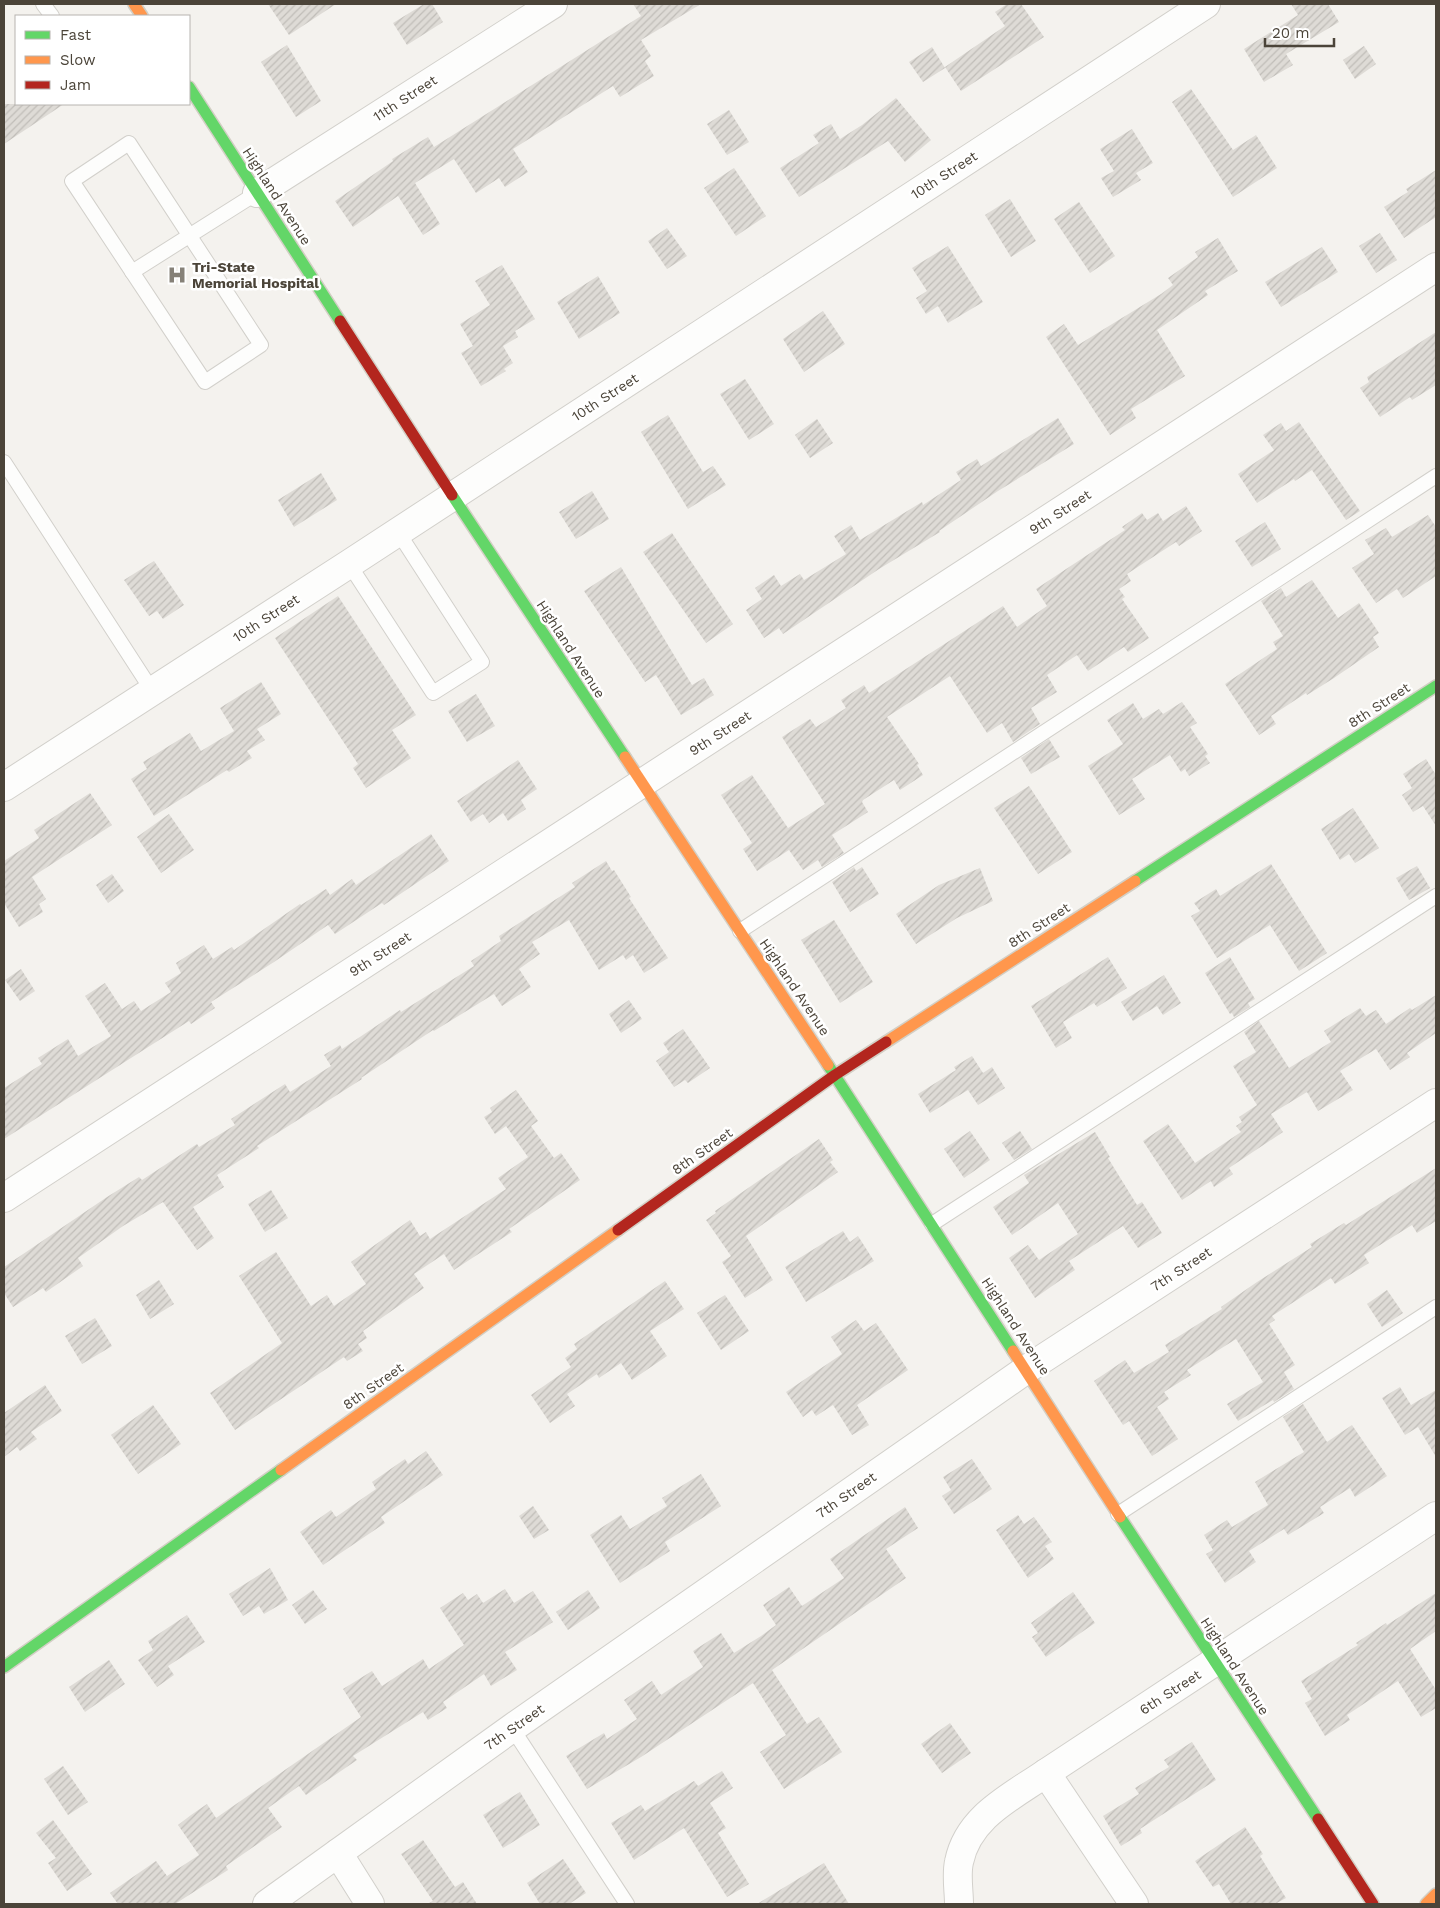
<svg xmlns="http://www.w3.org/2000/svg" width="1440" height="1908" font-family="'Work Sans',sans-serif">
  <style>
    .building { fill: url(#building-hatch) }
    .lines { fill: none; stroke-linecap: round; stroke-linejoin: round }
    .lane-casing { stroke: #d2d0cb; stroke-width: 16 }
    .street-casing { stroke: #d2d0cb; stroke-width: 30 }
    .fast-casing { stroke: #d3cfc5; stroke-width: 14 }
    .slow-casing { stroke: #d3cfc5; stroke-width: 14 }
    .jam-casing { stroke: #d3cfc5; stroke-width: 14 }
    .lane { stroke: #fdfdfc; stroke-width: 14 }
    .street { stroke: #fdfdfc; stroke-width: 28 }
    .fast { stroke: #63d668; stroke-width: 11 }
    .slow { stroke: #ff974d; stroke-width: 11 }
    .jam { stroke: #b3261e; stroke-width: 11 }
    .labels { text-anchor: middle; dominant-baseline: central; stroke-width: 5; stroke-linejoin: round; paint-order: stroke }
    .street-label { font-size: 14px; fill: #4b4439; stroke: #fff }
    .poi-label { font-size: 14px; font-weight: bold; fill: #4b4439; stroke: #fff; text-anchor: start }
  </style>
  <defs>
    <pattern id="building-hatch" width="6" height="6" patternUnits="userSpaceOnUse" patternTransform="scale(1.25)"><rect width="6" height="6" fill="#dedbd6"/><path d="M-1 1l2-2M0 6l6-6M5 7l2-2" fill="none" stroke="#c0bdb8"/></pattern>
  </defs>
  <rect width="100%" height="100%" fill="#f4f2ee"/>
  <g class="building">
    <path d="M268 4H336L289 35Z"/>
    <path d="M424 4H432L443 22 407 45 393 23Z"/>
    <path d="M633 4H701L641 40 651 56 645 61 654 76 620 97 613 86 513 149 528 172 505 187 499 178 476 193 454 159 415 183 440 224 423 235 398 196 353 227 335 201 393 161 392 159 428 137 434 147 641 16Z"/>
    <path d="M1007 4H1021L1044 37 961 91 945 67 1005 26 995 12Z"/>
    <path d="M1291 4H1328L1339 22 1286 54 1293 65 1264 82 1244 49 1298 15Z"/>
    <path d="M287 45 321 101 296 117 261 62Z"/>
    <path d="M1364 46 1376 64 1355 79 1343 60Z"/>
    <path d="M932 47 945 68 923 82 909 62Z"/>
    <path d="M1191 89 1233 150 1256 135 1277 168 1233 197 1172 102Z"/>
    <path d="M896 98 931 140 905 162 888 141 799 197 780 168 819 143 813 135 831 124 840 139 862 125Z"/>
    <path d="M4 104H64L4 144Z"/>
    <path d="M729 110 749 142 727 155 707 124Z"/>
    <path d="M1132 129 1153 163 1136 173 1141 180 1113 197 1101 178 1114 171 1100 149Z"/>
    <path d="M734 168 766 216 736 236 704 188Z"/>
    <path d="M1436 170V217L1404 238 1384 207 1408 192 1406 189Z"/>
    <path d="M1010 199 1036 241 1011 257 985 215Z"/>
    <path d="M1079 202 1115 256 1090 273 1054 219Z"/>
    <path d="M667 228 687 256 667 269 648 241Z"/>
    <path d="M1380 233 1397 260 1376 273 1359 246Z"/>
    <path d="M1218 238 1238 271 1205 291 1208 295 1157 330 1185 376 1131 409 1136 418 1110 435 1046 337 1064 324 1078 345 1161 294 1173 285 1168 278 1198 257 1195 252Z"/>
    <path d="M948 246 983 302 948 323 938 306 926 314 916 298 927 291 912 268Z"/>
    <path d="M1322 247 1338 272 1281 307 1265 282Z"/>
    <path d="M502 265 535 319 515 331 518 337 503 346 513 363 504 369 506 371 481 386 461 353 473 346 460 324 490 305 475 281Z"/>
    <path d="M598 276 620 313 579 339 557 302Z"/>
    <path d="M823 311 845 344 804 372 783 339Z"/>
    <path d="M1436 332V385L1412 400 1410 397 1380 417 1360 388 1369 382 1367 377Z"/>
    <path d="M745 379 774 424 749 440 720 394Z"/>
    <path d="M668 415 703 472 713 466 726 485 688 509 641 432Z"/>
    <path d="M1058 418 1074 444 998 491 939 531 940 532 879 569 783 634 779 628 764 638 746 610 762 599 755 588 774 575 781 586 800 574 804 580 846 554 834 536 851 525 860 540 922 502 923 505 961 480 956 472 977 459 981 466Z"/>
    <path d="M817 419 833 443 810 458 795 435Z"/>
    <path d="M1299 422 1360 511 1346 520 1312 470 1295 481 1294 479 1257 503 1238 474 1274 450 1263 435 1281 423 1286 431Z"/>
    <path d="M321 473 337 500 294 527 278 500Z"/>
    <path d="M592 491 609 519 576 539 559 512Z"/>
    <path d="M1186 506 1202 531 1179 546 1176 542 1127 574 1131 581 1119 589 1125 597 1122 599 1149 638 1128 652 1124 647 1088 671 1077 655 1047 675 1057 692 1031 708 1040 724 1013 742 1002 723 987 733 950 676 887 717 919 764 917 765 923 775 900 790 894 780 863 800 862 802 868 812 832 835 844 853 822 867 818 860 803 870 789 850 757 871 743 849 752 843 721 795 752 775 788 828 825 804 782 737 810 719 816 727 846 708 841 700 864 685 869 693 1003 606 1017 627 1047 606 1036 589 1125 530 1122 527 1142 513 1147 520 1158 513 1163 521Z"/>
    <path d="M1428 515 1436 527V576L1403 598 1397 589 1376 603 1352 568 1374 554 1365 540 1386 528 1392 537Z"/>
    <path d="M1265 522 1281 549 1252 567 1235 541Z"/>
    <path d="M672 533 733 624 706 643 643 552Z"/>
    <path d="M154 561 184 605 163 619 157 611 149 616 124 580Z"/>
    <path d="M621 567 692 685 704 678 714 695 681 715 656 675 645 682 584 591Z"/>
    <path d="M1312 580 1338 618 1359 603 1379 633 1373 637 1379 647 1334 678 1307 695 1306 693 1271 716 1276 724 1259 735 1225 684 1277 649 1273 642 1283 636 1261 601 1281 588 1286 597Z"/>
    <path d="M338 596 416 715 392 730 411 758 366 788 353 768 358 764 275 638Z"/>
    <path d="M261 682 281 714 257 729 265 740 247 751 252 758 229 772 227 770 154 816 131 779 147 769 143 762 190 733 201 751 234 731 220 708Z"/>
    <path d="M476 694 495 726 467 742 448 711Z"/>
    <path d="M1182 702 1197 723 1190 727 1208 754 1205 756 1210 763 1189 776 1185 769 1181 772 1170 755 1132 779 1145 799 1119 815 1088 766 1123 744 1107 720 1133 703 1143 719 1159 709 1163 714Z"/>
    <path d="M1049 739 1060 757 1031 774 1021 758Z"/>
    <path d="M1426 759 1436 775V826L1423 806 1413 812 1402 795 1412 788 1403 774Z"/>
    <path d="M518 760 537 789 521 800 526 809 508 821 503 813 489 823 483 814 471 822 457 801Z"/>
    <path d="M1029 786 1072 852 1038 874 994 808Z"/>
    <path d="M90 793 112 825 32 877 46 899 39 904 43 912 19 927 4 903V861L39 838 34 830Z"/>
    <path d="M1353 808 1379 848 1355 863 1349 854 1340 860 1321 829Z"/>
    <path d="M169 814 194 850 161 873 137 837Z"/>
    <path d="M431 834 449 861 384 905 382 903 335 934 328 925 274 962 211 1002 215 1008 191 1024 189 1021 4 1139V1088L42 1064 38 1058 68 1039 78 1056 111 1036 85 996 105 983 122 1009 134 1001 141 1011 171 992 165 983 181 973 176 963 204 945 213 959 232 947 234 950 300 904 301 905 326 889 330 895 352 879 356 885Z"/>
    <path d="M606 861 612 871 614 870 631 897 629 898 668 958 644 973 633 955 626 960 623 955 599 970 569 920 532 942 540 954 519 969 531 987 502 1006 494 994 434 1031 433 1030 361 1078 362 1079 257 1146 259 1148 217 1175 224 1187 193 1207 214 1238 197 1250 163 1202 123 1226 78 1258 83 1266 46 1292 43 1288 13 1307 4 1293V1267L107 1197 139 1177 142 1180 197 1144 199 1147 235 1125 231 1119 285 1084 290 1092 331 1066 324 1055 340 1045 342 1049 400 1010 401 1012 474 966 471 961 501 941 499 936 575 887 572 883Z"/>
    <path d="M1271 864 1327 953 1299 971 1270 925 1217 958 1191 916 1200 911 1194 903 1216 889 1220 896Z"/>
    <path d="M1417 866 1430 888 1409 900 1396 878Z"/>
    <path d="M854 867 856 871 862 867 879 894 850 912 832 882Z"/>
    <path d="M980 868 993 901 957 918 916 944 896 914 939 885Z"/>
    <path d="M112 874 124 891 108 903 96 885Z"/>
    <path d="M834 920 873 982 840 1003 801 940Z"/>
    <path d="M1108 957 1127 988 1097 1007 1094 1003 1063 1022 1072 1038 1056 1048 1031 1006Z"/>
    <path d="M1230 957 1255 999 1248 1003 1250 1007 1234 1017 1232 1013 1230 1014 1205 973Z"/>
    <path d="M21 969 35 991 20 1001 5 980Z"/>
    <path d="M1164 975 1181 1003 1163 1015 1157 1006 1133 1021 1121 1002Z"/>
    <path d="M1436 995V1033L1407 1053 1410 1057 1390 1070 1376 1049 1340 1071 1353 1090 1318 1111 1307 1092 1271 1114 1283 1132 1229 1168 1233 1174 1214 1187 1211 1181 1182 1200 1143 1141 1168 1124 1195 1163 1241 1132 1236 1126 1242 1122 1239 1117 1257 1105 1233 1066 1256 1052 1244 1032 1259 1021 1289 1068 1331 1042 1324 1031 1360 1008 1366 1016 1376 1010 1386 1024 1410 1008 1412 1010Z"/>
    <path d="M629 1000 642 1019 621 1033 609 1014Z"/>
    <path d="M683 1029 710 1068 688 1083 685 1080 674 1087 656 1061 669 1052 663 1043Z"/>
    <path d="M972 1056 983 1073 992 1067 1005 1088 978 1105 968 1090 930 1113 918 1094 956 1070 954 1067Z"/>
    <path d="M516 1090 538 1121 531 1126 554 1158 561 1153 580 1180 509 1229 512 1232 454 1270 444 1254 414 1274 424 1288 363 1331 367 1338 358 1344 363 1351 347 1361 344 1357 235 1430 210 1393 282 1343 239 1276 276 1252 311 1306 327 1295 334 1306 366 1284 351 1262 410 1220 420 1236 426 1232 430 1239 506 1189 498 1178 528 1157 506 1126 495 1134 484 1117 492 1112 490 1108Z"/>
    <path d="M970 1131 990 1160 964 1178 944 1149Z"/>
    <path d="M1020 1131 1032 1149 1014 1160 1002 1143Z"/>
    <path d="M1095 1132 1110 1157 1108 1158 1137 1205 1142 1202 1162 1233 1138 1248 1123 1226 1069 1261 1075 1270 1035 1298 1009 1258 1028 1245 1039 1260 1078 1234 1058 1203 1012 1235 993 1207 1029 1183 1024 1175Z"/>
    <path d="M819 1139 833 1160 830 1162 838 1172 746 1236 773 1280 745 1298 722 1262 731 1256 706 1220 716 1213 715 1211Z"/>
    <path d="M1436 1168V1221L1417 1233 1412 1225 1364 1255 1369 1263 1335 1284 1331 1278 1272 1316 1275 1320 1269 1324 1295 1365 1284 1372 1294 1389 1274 1402 1273 1400 1238 1421 1227 1404 1263 1382 1236 1339 1187 1370 1191 1375 1164 1392 1169 1399 1157 1407 1178 1439 1152 1456 1129 1421 1123 1425 1094 1381 1125 1360 1134 1373 1169 1352 1165 1345 1222 1309 1221 1307 1257 1282 1312 1247 1310 1244 1344 1223 1346 1225Z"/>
    <path d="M271 1190 288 1218 265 1232 248 1204Z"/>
    <path d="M843 1231 850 1242 858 1236 874 1261 806 1302 785 1267Z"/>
    <path d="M159 1280 174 1304 150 1319 136 1295Z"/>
    <path d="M665 1281 684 1309 650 1331 667 1356 632 1380 621 1363 599 1378 597 1374 567 1394 575 1406 550 1423 531 1395 571 1367 565 1358 577 1349 574 1344Z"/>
    <path d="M1387 1290 1403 1313 1382 1327 1367 1304Z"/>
    <path d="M725 1295 749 1331 721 1350 697 1313Z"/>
    <path d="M95 1318 112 1346 82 1364 65 1336Z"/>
    <path d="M856 1320 864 1331 876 1323 908 1370 857 1405 869 1425 852 1435 833 1405 816 1416 812 1410 803 1417 786 1392 842 1354 831 1337Z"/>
    <path d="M45 1385 62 1411 31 1432 37 1439 20 1451 17 1447 4 1457V1413Z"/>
    <path d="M1400 1387 1411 1405 1436 1390V1457L1418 1427 1405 1435 1382 1398Z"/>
    <path d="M1303 1404 1327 1442 1352 1425 1387 1476 1355 1497 1350 1488 1320 1507 1324 1513 1288 1535 1284 1529 1249 1551 1256 1562 1225 1583 1206 1554 1213 1550 1204 1535 1227 1520 1232 1527 1268 1505 1255 1482 1304 1452 1283 1417Z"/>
    <path d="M153 1405 181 1444 138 1474 111 1435Z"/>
    <path d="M426 1451 443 1475 381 1517 385 1523 323 1565 300 1532 331 1510 336 1517 376 1489 372 1482 405 1459 408 1464Z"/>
    <path d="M972 1459 992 1489 954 1514 942 1496 951 1490 943 1477Z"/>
    <path d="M701 1474 721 1506 665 1542 670 1551 620 1583 590 1535 621 1515 630 1529 667 1506 662 1498Z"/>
    <path d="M533 1506 549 1530 534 1539 519 1516Z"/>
    <path d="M905 1507 918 1528 886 1549 906 1578 772 1670 807 1724 819 1717 842 1752 784 1789 760 1752 786 1735 753 1683 641 1757 587 1789 566 1756 604 1733 607 1739 637 1719 624 1700 652 1681 661 1695 703 1667 693 1651 721 1633 734 1653 761 1636 776 1625 763 1605 789 1587 802 1606 844 1578 830 1559Z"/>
    <path d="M1018 1515 1024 1524 1034 1517 1052 1542 1045 1546 1054 1559 1028 1578 996 1530Z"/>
    <path d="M270 1568 288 1600 264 1614 259 1606 243 1616 229 1594Z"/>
    <path d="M505 1589 514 1603 533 1591 553 1622 505 1652 517 1670 491 1686 484 1674 443 1702 447 1708 428 1720 423 1712 353 1756 357 1760 306 1795 299 1786 268 1808 282 1827 226 1866 228 1870 175 1904H118L110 1893 156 1861 167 1876 199 1855 178 1825 191 1815 207 1804 216 1818 361 1717 343 1689 372 1671 382 1686 423 1659 429 1669 464 1645 440 1608 463 1593 468 1600 477 1594 483 1603Z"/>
    <path d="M313 1590 327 1609 305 1624 292 1605Z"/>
    <path d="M588 1590 600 1608 568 1630 556 1612Z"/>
    <path d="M1073 1592 1095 1623 1046 1657 1032 1637 1038 1633 1031 1623Z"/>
    <path d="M1436 1593V1631L1410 1649 1436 1690V1708L1421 1717 1398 1681 1347 1715 1350 1720 1325 1736 1305 1703 1312 1699 1301 1681 1358 1645 1356 1643 1386 1623 1387 1625Z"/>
    <path d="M187 1615 205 1642 168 1666 174 1675 157 1687 138 1660 153 1650 148 1641Z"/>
    <path d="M109 1660 125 1684 85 1712 69 1687Z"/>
    <path d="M950 1723 971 1753 942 1773 921 1744Z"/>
    <path d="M1192 1742 1216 1780 1140 1829 1142 1833 1121 1846 1103 1816 1139 1794 1135 1788 1169 1767 1164 1760Z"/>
    <path d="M63 1766 88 1802 68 1815 44 1779Z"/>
    <path d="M722 1771 733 1788 710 1803 726 1828 718 1833 749 1884 727 1897 684 1828 634 1860 611 1823 641 1805 645 1811 694 1781 698 1786Z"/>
    <path d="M520 1792 540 1825 503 1848 483 1815Z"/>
    <path d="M53 1820 92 1874 67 1891 48 1863 56 1858 36 1833Z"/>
    <path d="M1245 1827 1263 1854 1260 1856 1286 1898 1275 1904H1231L1219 1884 1213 1887 1195 1861Z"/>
    <path d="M423 1840 455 1887 463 1882 477 1904H427L433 1901 401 1854Z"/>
    <path d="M563 1859 586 1893 569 1904H540L527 1883Z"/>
    <path d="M824 1863 849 1904H757Z"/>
  </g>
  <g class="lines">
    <g class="lane-casing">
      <g id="lane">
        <path d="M43 4 52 16"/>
        <path d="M129 143 261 345 205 382 72 181Z"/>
        <path d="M132 272 257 193"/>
        <path d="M4 462 153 692"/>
        <path d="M349 564 433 693 482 662 398 532"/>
        <path d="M740 931 1436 476"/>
        <path d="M932 1224 1436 896"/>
        <path d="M1118 1514 1436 1307"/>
        <path d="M512 1728 627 1904"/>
      </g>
    </g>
    <g class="street-casing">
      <g id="street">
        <path d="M257 193 553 4"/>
        <path d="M4 787 349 564 1206 4"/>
        <path d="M4 1198 1436 267"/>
        <path d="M1046 1773 1134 1904"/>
        <path d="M338 1853 370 1904"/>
        <path d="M267 1904 512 1728 1027 1369 1436 1103"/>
        <path d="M959 1904C959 1891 956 1875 959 1862 968 1817 1011 1797 1046 1773L1436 1516"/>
      </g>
    </g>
    <g class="fast-casing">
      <g id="fast">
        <path d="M189 87 340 321"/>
        <path d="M452 495 625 757"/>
        <path d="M1135 881 1436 686"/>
        <path d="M828 1065 1013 1351"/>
        <path d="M1120 1517 1318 1819"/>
        <path d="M4 1667 281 1470"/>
      </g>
    </g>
    <g class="slow-casing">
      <g id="slow">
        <path d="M134 4 142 16"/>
        <path d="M625 757 828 1065"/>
        <path d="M886 1042 1135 881"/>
        <path d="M1013 1351 1120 1517"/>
        <path d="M281 1470 618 1230"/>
        <path d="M1426 1904 1436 1894"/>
      </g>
    </g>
    <g class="jam-casing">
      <g id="jam">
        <path d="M340 321 452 495"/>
        <path d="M618 1230 835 1075 886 1042"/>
        <path d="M1318 1819 1373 1904"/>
      </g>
    </g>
    <use href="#lane" class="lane"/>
    <use href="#street" class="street"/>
    <use href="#fast" class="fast"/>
    <use href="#slow" class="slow"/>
    <use href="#jam" class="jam"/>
  </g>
  <defs>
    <g id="hospital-bare" transform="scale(1.5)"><path d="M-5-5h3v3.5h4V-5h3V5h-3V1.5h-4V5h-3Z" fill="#868178" stroke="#fff" stroke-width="2.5" paint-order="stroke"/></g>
  </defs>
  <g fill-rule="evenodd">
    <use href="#hospital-bare" x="177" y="275"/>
  </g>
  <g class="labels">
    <g class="street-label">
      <text transform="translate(405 98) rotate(-33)">11th Street</text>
      <text transform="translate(944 175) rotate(-33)">10th Street</text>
      <text transform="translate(277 196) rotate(57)">Highland Avenue</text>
      <text transform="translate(605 397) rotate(-33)">10th Street</text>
      <text transform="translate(1060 512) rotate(-33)">9th Street</text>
      <text transform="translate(266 618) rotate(-33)">10th Street</text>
      <text transform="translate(571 649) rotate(57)">Highland Avenue</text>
      <text transform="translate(1379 705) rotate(-33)">8th Street</text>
      <text transform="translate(720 733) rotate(-33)">9th Street</text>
      <text transform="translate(1039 925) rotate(-33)">8th Street</text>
      <text transform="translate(380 954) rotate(-33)">9th Street</text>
      <text transform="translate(795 987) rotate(56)">Highland Avenue</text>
      <text transform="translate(702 1151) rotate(-35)">8th Street</text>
      <text transform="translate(1181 1269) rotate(-33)">7th Street</text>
      <text transform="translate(1016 1326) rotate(57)">Highland Avenue</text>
      <text transform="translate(373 1386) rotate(-35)">8th Street</text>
      <text transform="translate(846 1495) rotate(-35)">7th Street</text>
      <text transform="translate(1235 1666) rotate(57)">Highland Avenue</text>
      <text transform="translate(1170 1692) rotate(-33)">6th Street</text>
      <text transform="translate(514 1727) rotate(-35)">7th Street</text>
    </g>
    <g class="poi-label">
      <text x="192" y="267">Tri-State<tspan x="192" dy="16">Memorial Hospital</tspan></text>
    </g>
  </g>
  <rect width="1440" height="1908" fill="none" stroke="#4b4439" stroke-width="10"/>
  <rect x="15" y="15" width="175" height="90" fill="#ffffff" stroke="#b7b4b0"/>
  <rect x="25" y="31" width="25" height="8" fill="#63d668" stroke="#b7b4b0"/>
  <text x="60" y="40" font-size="15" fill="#4b4439">Fast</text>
  <rect x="25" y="56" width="25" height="8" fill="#ff974d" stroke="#b7b4b0"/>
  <text x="60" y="65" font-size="15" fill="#4b4439">Slow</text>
  <rect x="25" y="81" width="25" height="8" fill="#b3261e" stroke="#b7b4b0"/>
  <text x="60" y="90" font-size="15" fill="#4b4439">Jam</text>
  <path d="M1265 38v8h69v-8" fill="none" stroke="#4b4439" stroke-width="2.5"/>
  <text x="1272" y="38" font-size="15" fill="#4b4439" stroke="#ffffff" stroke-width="4" paint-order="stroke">20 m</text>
</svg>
